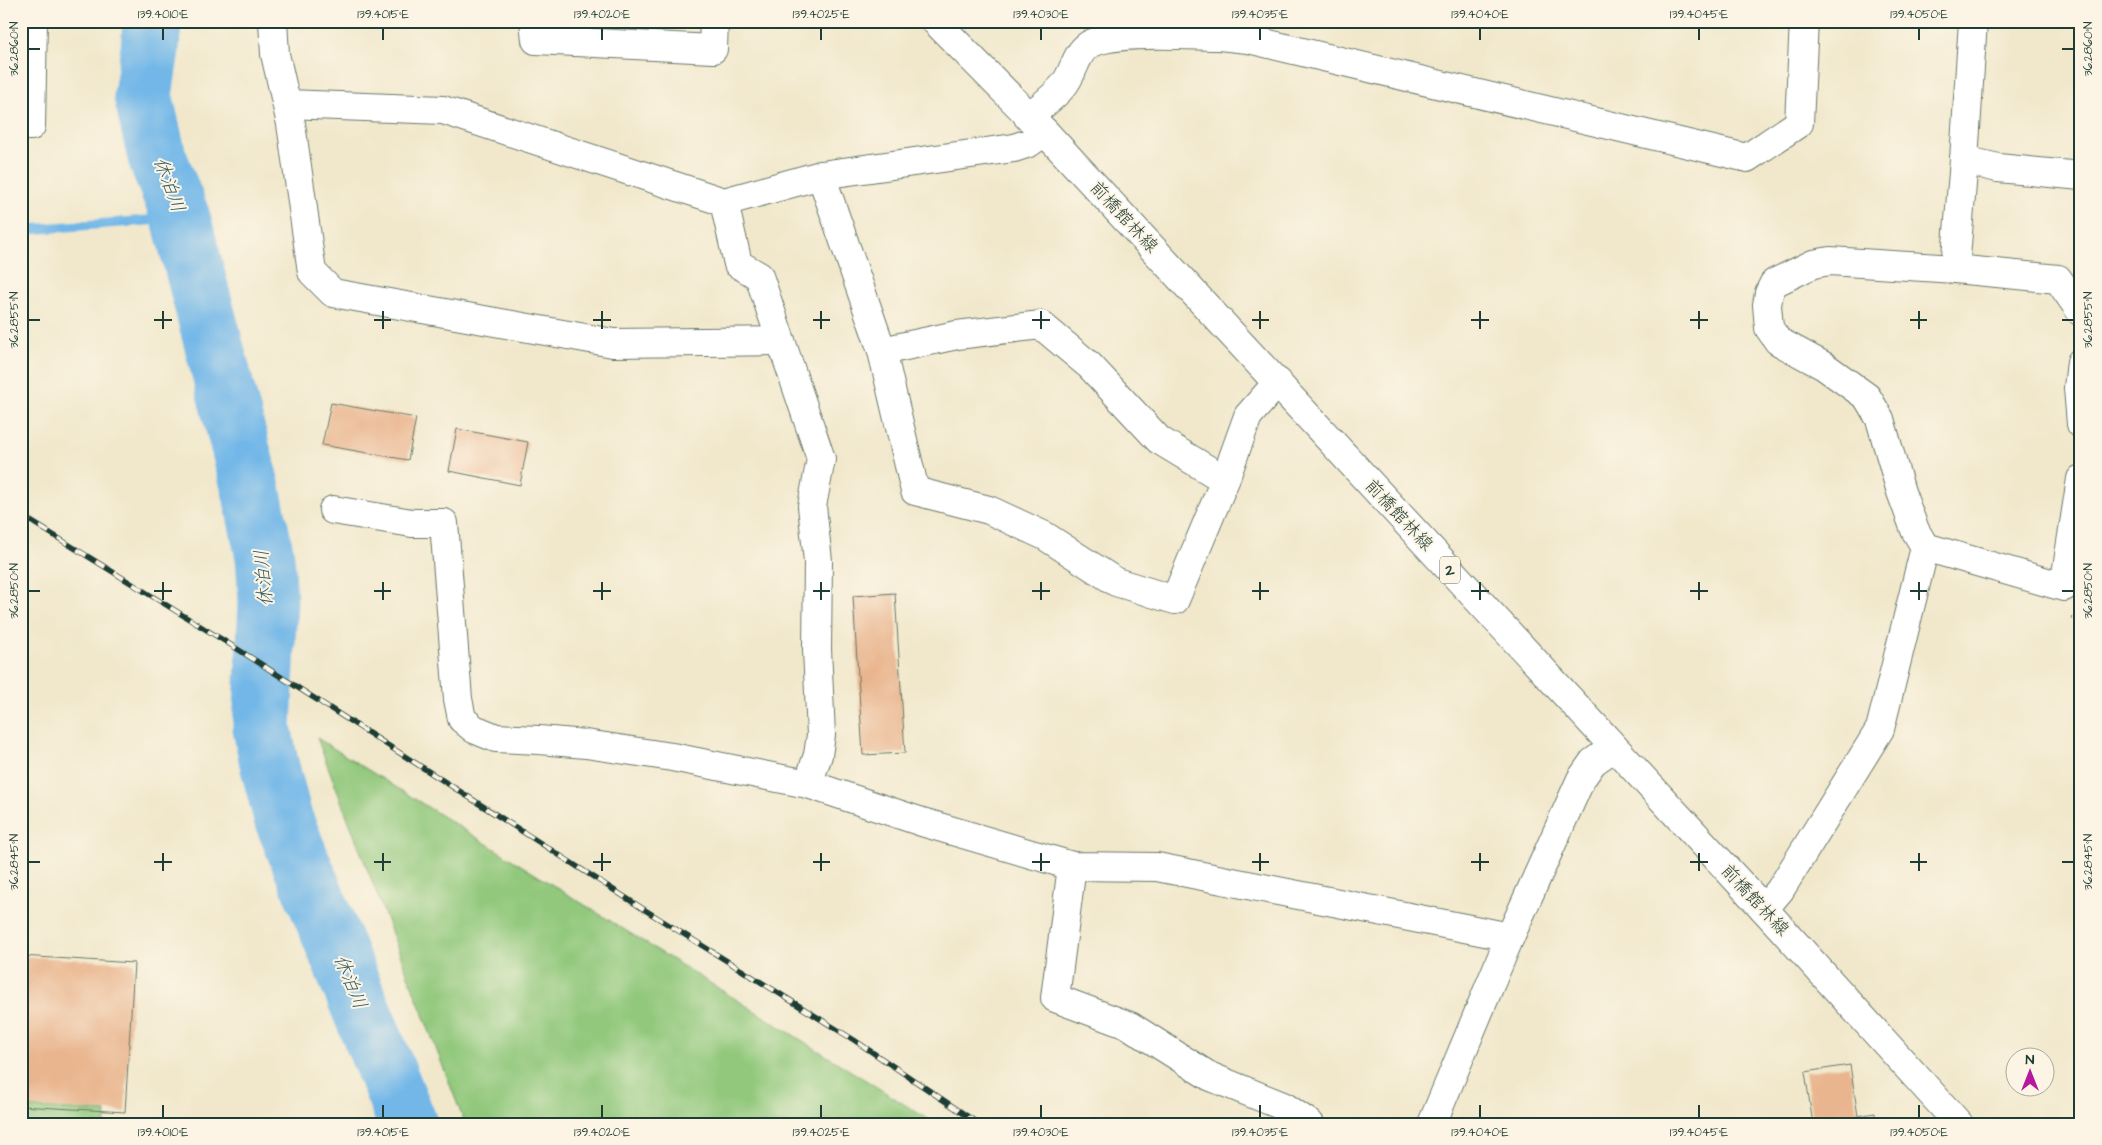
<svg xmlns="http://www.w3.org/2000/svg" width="2102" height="1145" font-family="'Architects Daughter','Klee One',sans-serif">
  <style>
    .green { fill: #91c87b; stroke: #588258 }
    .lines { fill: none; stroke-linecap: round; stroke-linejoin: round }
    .stream { stroke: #72b7e8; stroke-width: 10 }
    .river { stroke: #72b7e8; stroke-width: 59 }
    .building { fill: #e9b58e }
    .minor-casing { stroke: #687969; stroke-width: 30 }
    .major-casing { stroke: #687969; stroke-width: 30 }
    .path { stroke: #687969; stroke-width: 3; stroke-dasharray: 1 4; stroke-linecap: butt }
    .minor { stroke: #fff; stroke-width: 28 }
    .major { stroke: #fff; stroke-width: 28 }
    .rail-casing { stroke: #1f3d34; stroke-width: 5.5 }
    .rail { stroke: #fcf5e5; stroke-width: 4; stroke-dasharray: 11; stroke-linecap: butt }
    .ticks { fill: none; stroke: #1f3d34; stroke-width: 2 }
    .labels { text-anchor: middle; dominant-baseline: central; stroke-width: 4; stroke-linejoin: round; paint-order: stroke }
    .shield { fill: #fcf5e5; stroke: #617469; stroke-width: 1 }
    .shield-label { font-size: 16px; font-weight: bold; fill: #1f3d34 }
    .street-label { font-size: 18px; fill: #1f3d34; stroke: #fcf5e5 }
    .water-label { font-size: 19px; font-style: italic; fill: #345c61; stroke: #fcf5e5 }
    .neatline { fill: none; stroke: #1f3d34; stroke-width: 2 }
    .ticks-label { font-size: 12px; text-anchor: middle; fill: #1f3d34 }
  </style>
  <rect width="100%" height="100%" fill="#fcf5e5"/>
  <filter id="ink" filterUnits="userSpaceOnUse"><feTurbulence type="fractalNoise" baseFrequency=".02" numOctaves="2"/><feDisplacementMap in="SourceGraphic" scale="10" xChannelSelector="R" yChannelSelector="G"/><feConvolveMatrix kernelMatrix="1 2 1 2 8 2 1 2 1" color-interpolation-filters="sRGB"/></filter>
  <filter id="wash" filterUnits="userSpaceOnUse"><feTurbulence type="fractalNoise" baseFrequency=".0096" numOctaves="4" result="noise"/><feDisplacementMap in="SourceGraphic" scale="20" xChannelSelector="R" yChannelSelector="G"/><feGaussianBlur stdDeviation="1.12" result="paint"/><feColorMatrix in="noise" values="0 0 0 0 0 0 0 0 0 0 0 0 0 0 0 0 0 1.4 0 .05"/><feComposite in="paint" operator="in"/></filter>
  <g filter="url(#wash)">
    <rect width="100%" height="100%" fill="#f1e8cc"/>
    <g class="green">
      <path d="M317 738 936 1124H465Z"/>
      <path d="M21 1107 106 1112 105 1124H21Z"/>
    </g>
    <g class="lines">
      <path class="stream" d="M21 230 181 218"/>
      <path class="river" d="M152 21 150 49 143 95 157 157 181 218 251 489 265 557 268 601 262 728 269 763 283 818 408 1124"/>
    </g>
    <g id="blocks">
      <g class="building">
        <path d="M331 403 416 418 408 460 322 445Z"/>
        <path d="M457 429 528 442 520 485 449 471Z"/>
        <path d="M895 593 905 753 863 755 853 596Z"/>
        <path d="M21 956 134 963 125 1112 21 1106Z"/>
        <path d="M1850 1065 1858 1116 1875 1113 1876 1124H1813L1805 1072Z"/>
      </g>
    </g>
  </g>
  <g filter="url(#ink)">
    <use href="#blocks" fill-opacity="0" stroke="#687969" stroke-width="1"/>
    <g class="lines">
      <g class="minor-casing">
        <g id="minor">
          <path d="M273 21 275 54 291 124 312 272 333 293 613 343 781 341"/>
          <path d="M534 21 536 40 713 49 714 21"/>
          <path d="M1223 21 1219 36 1248 39 1747 158 1799 123 1804 21"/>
          <path d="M287 104 443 110 724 202 821 175 1014 148 1029 143 1045 132"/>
          <path d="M1028 117C1040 107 1053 98 1063 86 1073 75 1075 56 1086 47 1107 29 1190 36 1219 36"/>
          <path d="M21 126H31L33 21"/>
          <path d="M1964 160 1998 168 2081 176"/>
          <path d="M821 175 882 351 915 491 989 510 1045 536 1116 582 1175 600 1225 480 1248 416 1278 382"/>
          <path d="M724 202 738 264 759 276 821 459 812 506 818 561 817 649 821 735 818 755 808 784"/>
          <path d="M1955 269 1964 160 1973 21"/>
          <path d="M2081 312 2058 279 1955 269 1830 261 1813 264 1774 283 1769 293 1767 305 1769 328 1778 341 1824 366 1867 397 1880 419 1901 492 1915 530 1925 547 2064 587 2081 479"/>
          <path d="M882 351 957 335 1041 325 1090 366 1159 440 1225 480"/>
          <path d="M2081 362 2078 388 2081 424"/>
          <path d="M333 510 412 523H444L458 699 462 719 474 729 496 738 539 740 586 744 672 757 808 784 922 822 1072 866 1157 867 1510 937"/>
          <path d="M1072 866 1055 998 1130 1026 1209 1076 1285 1107 1310 1124"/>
          <path d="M1764 909 1780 890 1880 729 1925 547"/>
          <path d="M1432 1124 1510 937 1581 779 1593 762 1613 748"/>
        </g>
      </g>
      <g class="major-casing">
        <path id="major" d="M935 21 1045 132 1764 909 1959 1124"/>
      </g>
      <path class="path" d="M2071 618 2081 620"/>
      <use href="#minor" class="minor"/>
      <use href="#major" class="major"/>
      <g class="rail-casing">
        <path id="rail" d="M21 515 239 650 645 910 854 1040 979 1124"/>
      </g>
      <use href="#rail" class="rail"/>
    </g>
  </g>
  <path class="ticks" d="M163 28V40M383 28V40M602 28V40M821 28V40M1041 28V40M1260 28V40M1480 28V40M1699 28V40M1919 28V40M28 49H40M2062 49H2074M163 311V329M383 311V329M602 311V329M821 311V329M1041 311V329M1260 311V329M1480 311V329M1699 311V329M1919 311V329M28 320H40M154 320H172M374 320H391M593 320H611M813 320H830M1032 320H1050M1252 320H1269M1471 320H1489M1690 320H1708M1910 320H1927M2062 320H2074M163 582V600M383 582V600M602 582V600M821 582V600M1041 582V600M1260 582V600M1480 582V600M1699 582V600M1919 582V600M28 591H40M154 591H172M374 591H391M593 591H611M813 591H830M1032 591H1050M1252 591H1269M1471 591H1489M1690 591H1708M1910 591H1927M2062 591H2074M163 853V871M383 853V871M602 853V871M821 853V871M1041 853V871M1260 853V871M1480 853V871M1699 853V871M1919 853V871M28 862H40M154 862H172M374 862H391M593 862H611M813 862H830M1032 862H1050M1252 862H1269M1471 862H1489M1690 862H1708M1910 862H1927M2062 862H2074M163 1105V1118M383 1105V1118M602 1105V1118M821 1105V1118M1041 1105V1118M1260 1105V1118M1480 1105V1118M1699 1105V1118M1919 1105V1118"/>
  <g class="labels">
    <rect class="shield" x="1440" y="556.5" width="20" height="27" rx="4"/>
    <g class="shield-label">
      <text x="1450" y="570">2</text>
    </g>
    <g class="street-label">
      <text transform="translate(1124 217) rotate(47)">前橋館林線</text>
      <text transform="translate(1399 515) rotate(47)">前橋館林線</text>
      <text transform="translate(1755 900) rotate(47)">前橋館林線</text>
    </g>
    <g class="water-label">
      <text transform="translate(169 185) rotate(70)">休泊川</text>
      <text transform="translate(264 578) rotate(-95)">休泊川</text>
      <text transform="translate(350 982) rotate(68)">休泊川</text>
    </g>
  </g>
  <rect width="2102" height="1145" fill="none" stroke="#fcf5e5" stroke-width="55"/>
  <g transform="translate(2030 1072)"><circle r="24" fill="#fcf5e5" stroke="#a4ab9e"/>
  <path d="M0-4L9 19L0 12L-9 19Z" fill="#b5179e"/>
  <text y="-8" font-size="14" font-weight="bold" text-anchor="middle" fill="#1f3d34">N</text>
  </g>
  <rect x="28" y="28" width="2046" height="1090" class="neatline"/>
  <g class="ticks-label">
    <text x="163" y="18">139.4010°E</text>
    <text x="383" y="18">139.4015°E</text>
    <text x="602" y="18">139.4020°E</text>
    <text x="821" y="18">139.4025°E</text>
    <text x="1041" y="18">139.4030°E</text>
    <text x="1260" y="18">139.4035°E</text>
    <text x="1480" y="18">139.4040°E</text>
    <text x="1699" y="18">139.4045°E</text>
    <text x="1919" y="18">139.4050°E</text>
    <text transform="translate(14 49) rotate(-90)" y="4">36.2860°N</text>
    <text transform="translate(2088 49) rotate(-90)" y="4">36.2860°N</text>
    <text transform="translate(14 320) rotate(-90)" y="4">36.2855°N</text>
    <text transform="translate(2088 320) rotate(-90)" y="4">36.2855°N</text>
    <text transform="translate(14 591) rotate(-90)" y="4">36.2850°N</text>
    <text transform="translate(2088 591) rotate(-90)" y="4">36.2850°N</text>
    <text transform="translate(14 862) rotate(-90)" y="4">36.2845°N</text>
    <text transform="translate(2088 862) rotate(-90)" y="4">36.2845°N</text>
    <text x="163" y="1136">139.4010°E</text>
    <text x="383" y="1136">139.4015°E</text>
    <text x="602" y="1136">139.4020°E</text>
    <text x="821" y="1136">139.4025°E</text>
    <text x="1041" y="1136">139.4030°E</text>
    <text x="1260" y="1136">139.4035°E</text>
    <text x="1480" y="1136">139.4040°E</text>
    <text x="1699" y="1136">139.4045°E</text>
    <text x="1919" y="1136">139.4050°E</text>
  </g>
</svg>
